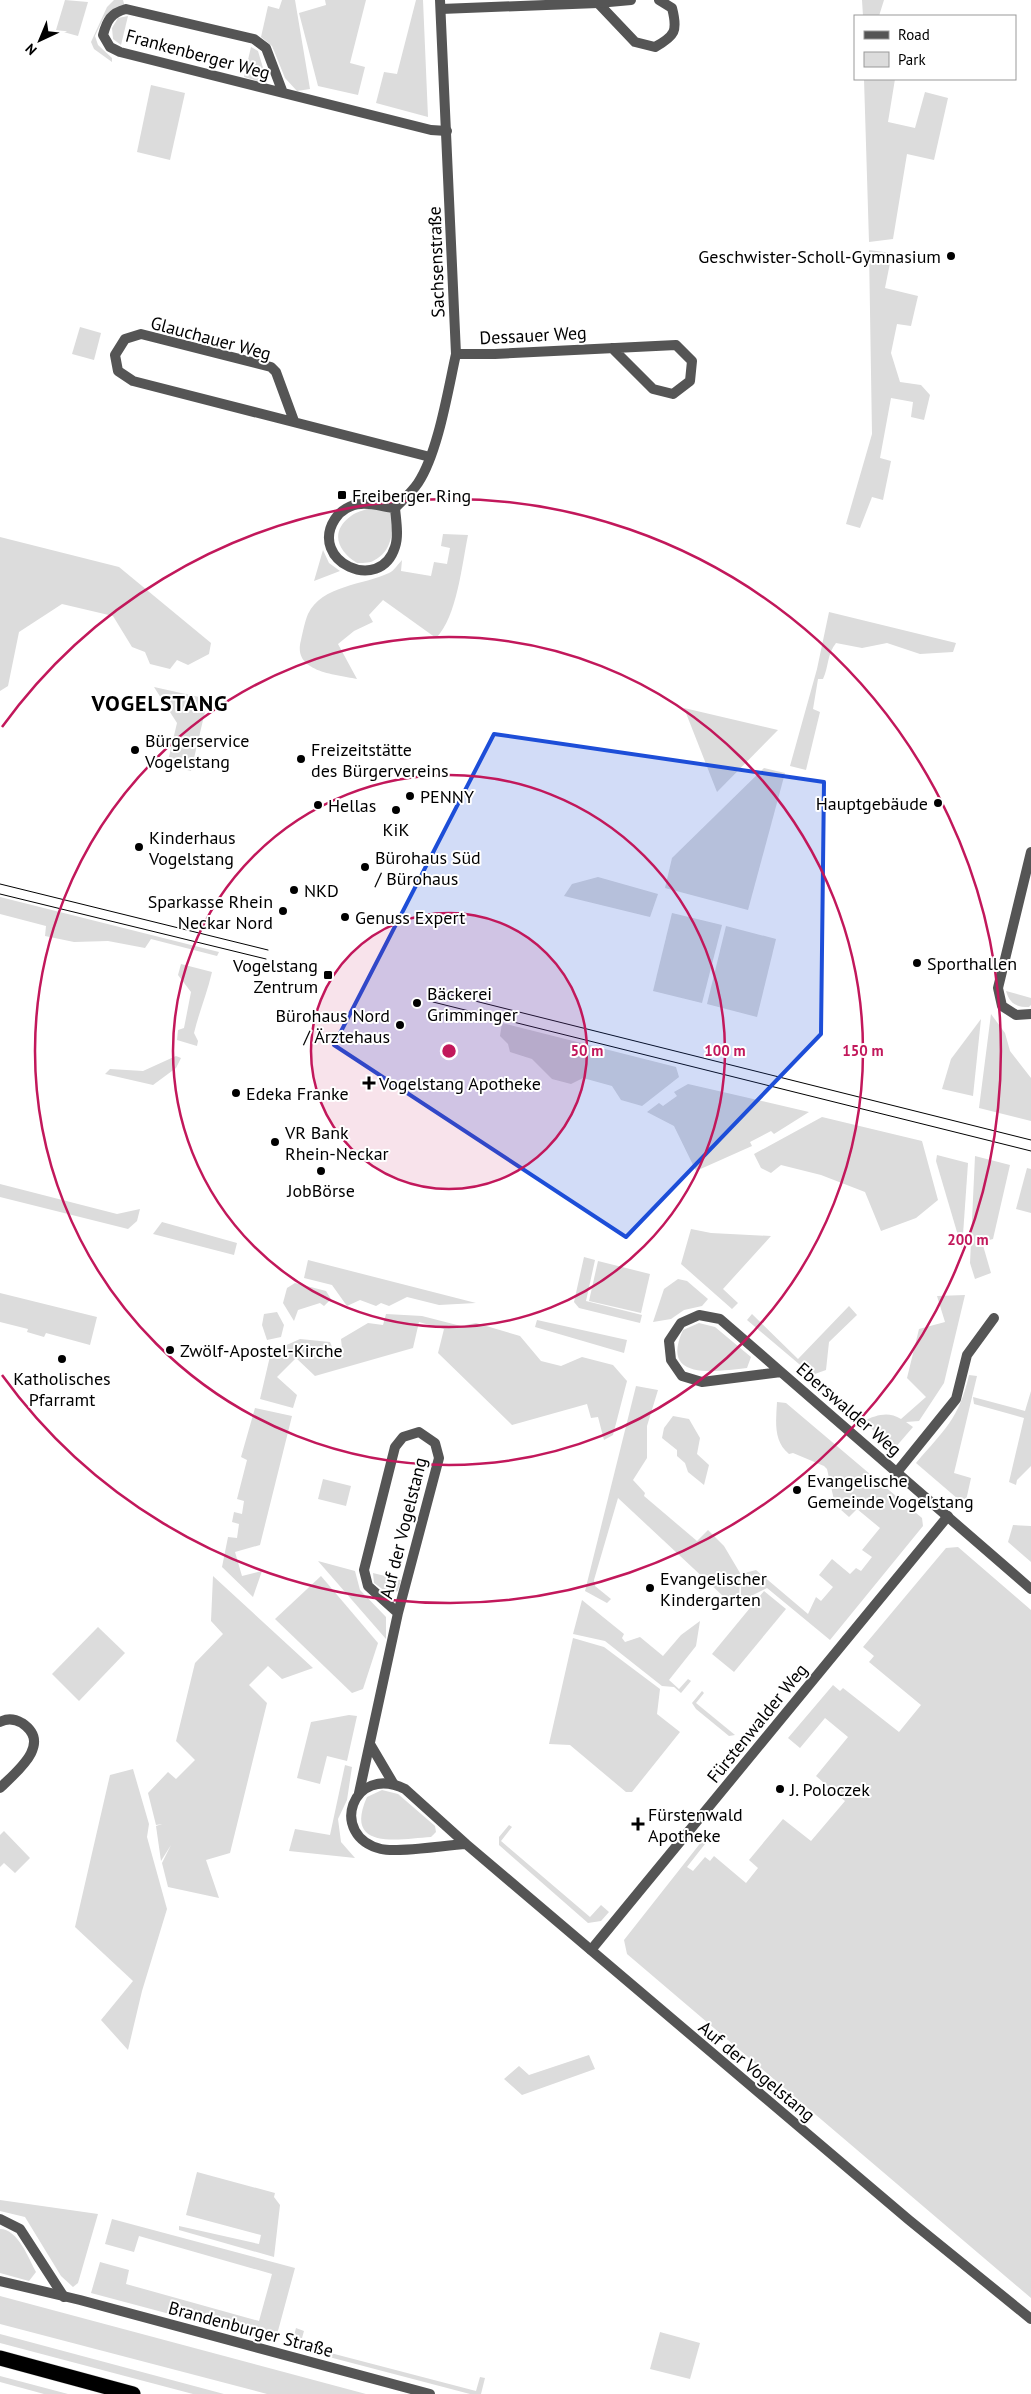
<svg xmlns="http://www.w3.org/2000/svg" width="1031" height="2394" font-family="'PT Sans',sans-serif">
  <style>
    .green { fill: #dcdcdc }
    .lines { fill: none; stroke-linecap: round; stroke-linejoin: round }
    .highway-casing { stroke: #dbdbdb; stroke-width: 16 }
    .street { stroke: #555; stroke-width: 10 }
    .highway { stroke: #000; stroke-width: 15 }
    .tram { stroke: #000; stroke-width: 1 }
    .marked { fill: #1d4ed8; fill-opacity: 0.2; stroke: #1d4ed8; stroke-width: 4; stroke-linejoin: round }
    .ring { fill: none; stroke: #c2185b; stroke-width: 2.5 }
    .poi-dot { fill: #000; stroke: #fff; stroke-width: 2 }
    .labels { text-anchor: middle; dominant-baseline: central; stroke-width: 4; stroke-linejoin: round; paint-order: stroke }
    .street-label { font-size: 18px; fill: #000; stroke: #fff }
    .poi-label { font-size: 18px; fill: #000; stroke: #fff; text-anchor: start }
    .district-label { font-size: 22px; font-weight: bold; letter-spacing: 1px; fill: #000; stroke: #fff }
    .centre { fill: #c2185b; stroke: #fff; stroke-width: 2.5 }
    .ring-label { font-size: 15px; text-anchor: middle; font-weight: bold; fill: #c2185b; stroke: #fff; stroke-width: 4; stroke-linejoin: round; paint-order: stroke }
  </style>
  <rect width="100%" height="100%" fill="#fff"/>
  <g class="green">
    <path d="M65 0 88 2 78 36 56 30Z"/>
    <path d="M114 0H123L125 7 104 17 95 36 98 45 112 58V62L94 49 91 42 107 7Z"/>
    <path d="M282 0H295L310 89 297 91 285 78 272 46 261 37 268 6 279 9Z"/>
    <path d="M325 0H366L350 63 365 67 358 95 318 86 299 13 326 5Z"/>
    <path d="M416 0H423L428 117 376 103 384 72 397 74Z"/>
    <path d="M862 0H884L879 16H863Z"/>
    <path d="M128 16 121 45 113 39 112 28 118 18Z"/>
    <path d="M251 47 258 51 266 78 261 82 244 77Z"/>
    <path d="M864 79H895L888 122 915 128 925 92 948 98 934 160 907 154 893 239 869 242Z"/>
    <path d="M151 85 185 93 170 160 137 152Z"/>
    <path d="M869 250 892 253 885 288 918 296 911 326 897 324 891 353 900 382 921 385 930 395 924 420 911 417 913 402 891 398 880 458 891 461 883 500 872 497 860 528 846 524 872 434Z"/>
    <path d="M80 327 101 333 94 360 72 354Z"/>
    <path d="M373 507 391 511C394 529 393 552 373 561 369 563 361 563 357 563 338 551 329 532 351 516 357 511 366 510 373 507Z"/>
    <path d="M443 534 468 535C462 564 457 617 436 638L383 600 369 615 373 622 354 631 338 644 357 679C334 674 292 672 301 640 303 631 305 621 308 614 322 585 364 585 389 573 394 571 398 564 402 560L401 571 431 576 434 562 447 564 450 548 441 546Z"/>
    <path d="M0 537 119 567 211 643 209 654 188 665 177 660 170 669 150 664 145 652 132 647 113 616 62 604 19 632 8 686 0 691Z"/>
    <path d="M323 550 329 563 340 571 314 581Z"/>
    <path d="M829 612 956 643 953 652 920 654 887 643 862 648 836 643C827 654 829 666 823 679H818L813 709 820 712 806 770 790 766 817 669Z"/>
    <path d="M154 687 208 699 191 771 167 765 177 723Z"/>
    <path d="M684 708 778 730 717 792Z"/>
    <path d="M764 768 785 773 748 910 665 888 672 858Z"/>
    <path d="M598 877 658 894 650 917 564 896 572 884Z"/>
    <path d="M0 897 219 952 217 956 151 939 145 948 108 941 74 942 45 936 46 926 0 914Z"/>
    <path d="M672 913 722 925 702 1003 653 991Z"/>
    <path d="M726 926 776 939 757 1017 707 1004Z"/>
    <path d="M181 964 212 972C207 994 199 1012 194 1033L198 1041 197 1046 177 1040 178 1030 184 1028 191 992 178 975Z"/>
    <path d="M1006 991 1031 998V1005L1029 1007C1016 1007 1010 1004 1006 991Z"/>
    <path d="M991 1014 1005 1033 1010 1051 1031 1078V1121L979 1108Z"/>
    <path d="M981 1019 973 1096 942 1089 951 1059Z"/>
    <path d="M502 1023 676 1067 679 1077 642 1106 621 1100 612 1086 583 1078 571 1084 552 1079 532 1059 510 1052 508 1044 500 1036Z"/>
    <path d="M176 1056 181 1058 176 1068 153 1085 105 1074 110 1069 143 1071Z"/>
    <path d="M688 1084 809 1112 774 1134 771 1131 750 1142 752 1146 696 1171 674 1126 647 1112 659 1103 663 1106 677 1096 674 1092Z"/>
    <path d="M822 1117 922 1141 938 1200 916 1218 881 1231 865 1192 821 1175 781 1165 771 1173 761 1168 754 1154Z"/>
    <path d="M937 1155 968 1163 962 1249 936 1161Z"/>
    <path d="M975 1156 1010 1165 993 1239 982 1242 991 1273 975 1279 970 1263Z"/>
    <path d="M1027 1168 1031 1169V1213L1016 1209Z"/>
    <path d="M0 1184 117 1214 140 1209 137 1221 128 1229 0 1197Z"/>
    <path d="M162 1222 237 1243 234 1255 153 1234Z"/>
    <path d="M691 1229 711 1233 771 1236 723 1289 738 1303 732 1309 681 1264Z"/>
    <path d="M584 1257 595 1260 586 1301 642 1315 640 1323 579 1308 574 1302Z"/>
    <path d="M308 1260 476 1303 439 1305 407 1297 389 1306 381 1303 376 1306 360 1300 347 1306 332 1285 304 1278Z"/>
    <path d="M598 1261 650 1274 641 1313 589 1301Z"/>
    <path d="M678 1279 687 1281 708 1299 702 1306 684 1310 671 1319 653 1322 664 1289Z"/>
    <path d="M295 1283 326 1291 331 1299 324 1306 320 1303 298 1310 294 1321 283 1303 287 1288Z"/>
    <path d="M0 1293 97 1317 90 1345 46 1333 44 1337 27 1332 28 1329 0 1322Z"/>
    <path d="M965 1295 944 1383 919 1421 906 1422 913 1427 894 1449 863 1421C877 1415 888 1411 901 1419L926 1397 907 1378 919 1329 945 1322 937 1296Z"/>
    <path d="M849 1306 857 1315 829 1342 826 1370 812 1375 747 1320 752 1314 798 1359Z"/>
    <path d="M277 1312 284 1325 281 1337 267 1340 262 1325 264 1314Z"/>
    <path d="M386 1314 422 1316 461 1326 476 1323 520 1336 541 1361 561 1366 582 1357 613 1365 627 1381 613 1435 604 1440 598 1417 591 1418 587 1404 512 1425 438 1353 444 1329 419 1322 413 1348 315 1376 296 1358 277 1377 297 1395 293 1408 260 1399 271 1352 300 1339 330 1342 333 1349 337 1351 342 1348 341 1339 368 1323 383 1325Z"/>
    <path d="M537 1320 627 1340 624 1353 535 1327Z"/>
    <path d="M699 1323 715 1327 751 1357 747 1368C717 1371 659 1382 683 1330Z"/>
    <path d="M969 1375 977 1376 954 1473 971 1478 965 1505 916 1463C944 1430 959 1419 969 1375Z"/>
    <path d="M636 1386 658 1390 647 1426V1458L633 1480 645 1493 644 1496 697 1541 708 1530 724 1546 740 1573 739 1602 723 1596 618 1498 594 1580 595 1586 611 1599 607 1603 585 1591Z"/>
    <path d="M1031 1391V1466L1017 1480 1016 1485 1009 1482 1024 1418 974 1404 973 1397 1025 1411Z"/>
    <path d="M777 1402 786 1403 922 1518 923 1526 830 1640 767 1588 741 1601V1574L756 1570 808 1614 816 1597 821 1601 833 1587 819 1575 832 1559 850 1574 856 1568 861 1571 872 1557 862 1550 880 1528 857 1509 849 1517 840 1509 841 1507 834 1500 827 1469 824 1466 793 1453 789 1454C773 1441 776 1421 777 1402Z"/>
    <path d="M255 1408 292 1416 260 1545 235 1552 242 1576 262 1571 253 1597 222 1567 228 1537 237 1538 239 1524 232 1522 234 1512 242 1514 244 1501 237 1499 247 1460 241 1457Z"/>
    <path d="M673 1416 689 1419 700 1438 697 1454 709 1465 704 1485 688 1472 685 1463 677 1456V1450L662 1438 664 1428Z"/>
    <path d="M323 1479 351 1486 346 1506 318 1499Z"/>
    <path d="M1013 1525 1031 1526V1562L1008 1542Z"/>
    <path d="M958 1547 1031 1610V2298L627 1954 624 1940 702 1841 705 1844 687 1867 693 1871 705 1857 710 1861 714 1856 746 1883 758 1868 749 1860 783 1819 811 1841 845 1801 816 1776 848 1737 825 1718 800 1748 788 1738 833 1685 840 1691 843 1688 899 1732 921 1705 869 1662 874 1656 863 1647 946 1548Z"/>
    <path d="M318 1561 355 1571 360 1590 386 1617V1639Z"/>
    <path d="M373 1573 401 1580 398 1591 389 1594 374 1583Z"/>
    <path d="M213 1576 313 1668 282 1679 268 1666 249 1685 267 1703 230 1853 206 1860 219 1898 168 1887 162 1863 171 1845 161 1861 156 1826 162 1824 156 1825 148 1793 168 1772 176 1779 195 1760 176 1741 195 1663 223 1634 211 1621Z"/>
    <path d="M321 1576 378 1643 363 1689 352 1693 275 1619Z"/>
    <path d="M764 1591 786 1609 734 1672 712 1654Z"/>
    <path d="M582 1600 624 1634 622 1638 625 1642 640 1637 663 1656 681 1635 700 1621 696 1646 669 1680 679 1689 688 1679 691 1681 681 1693 674 1687 662 1686 605 1641 573 1634Z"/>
    <path d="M98 1627 125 1653 79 1701 52 1674Z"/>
    <path d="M573 1638 604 1647 660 1689 657 1714 680 1732 632 1792H626L570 1745 549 1744Z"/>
    <path d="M702 1691 704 1693 696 1703 735 1735 729 1736 696 1709 692 1703Z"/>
    <path d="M349 1715 357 1716 347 1761 327 1756 320 1784 297 1778 311 1722Z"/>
    <path d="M345 1765 352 1767 347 1800 338 1819 341 1842 355 1858 289 1851 295 1829 330 1835Z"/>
    <path d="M133 1769 149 1824 147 1837 167 1909 142 1991 128 2050 101 2020 133 1981 75 1927 110 1775Z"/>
    <path d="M382 1790 398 1794 435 1826 436 1832 431 1837C399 1839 343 1851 367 1797Z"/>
    <path d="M509 1825 512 1827 501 1841 590 1917 601 1905 609 1912 601 1921 588 1923 499 1845V1837Z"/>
    <path d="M4 1831 30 1858 15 1873 4 1863 0 1867V1835Z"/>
    <path d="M589 2055 595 2069 522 2095 504 2079 519 2066 529 2075Z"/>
    <path d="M197 2172 275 2193 274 2197 280 2205 274 2257 179 2230V2226L259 2244 261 2235 186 2215Z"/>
    <path d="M0 2200 98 2214 78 2283 73 2287 61 2276 25 2217 0 2211Z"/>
    <path d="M112 2219 295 2268 275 2342 91 2293 100 2262 129 2270 126 2284 259 2321 272 2274 139 2236 134 2252 105 2244Z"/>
    <path d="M0 2229C18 2229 29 2259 36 2272L29 2281 0 2273Z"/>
    <path d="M0 2296 366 2394H267L0 2324Z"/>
    <path d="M296 2328 304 2331 300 2345 476 2391 480 2377 485 2378 481 2394H470L291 2347Z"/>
    <path d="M660 2332 700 2343 690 2379 650 2369Z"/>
    <path d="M0 2334 224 2394H193L0 2343Z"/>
    <path d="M0 2376 68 2394H44L0 2382Z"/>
  </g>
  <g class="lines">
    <g class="highway-casing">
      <path id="highway" d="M0 2358 133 2394"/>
    </g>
    <g class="street">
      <path d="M598 3 635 42 655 47C675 36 678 31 672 8L659 0"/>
      <path d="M441 9 598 3 631 0"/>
      <path d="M283 93 266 48 254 39 126 9C111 13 107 20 103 35L110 47 120 52 431 130 447 131"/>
      <path d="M456 354H495L676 345 692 361 690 381 673 394 653 389 612 348"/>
      <path d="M294 421 276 372 271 367 141 334 125 339 115 355 118 371 133 381 430 457"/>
      <path d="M395 508C385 507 371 503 361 504 351 504 340 511 335 519 308 561 380 595 395 547 399 536 396 520 395 508 403 500 412 492 418 483 438 453 448 390 456 354L440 0"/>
      <path d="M1031 852 998 988 1002 1006 1016 1015 1031 1014"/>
      <path d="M781 1372 702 1382 682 1376 671 1360 669 1341 681 1323 699 1315 720 1319 781 1372 1031 1589"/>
      <path d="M897 1472 956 1399 967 1355 994 1318"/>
      <path d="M0 1722C7 1718 15 1719 22 1723 53 1744 16 1772 0 1788"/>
      <path d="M370 1744 393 1783"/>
      <path d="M359 1793 398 1613 439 1458 435 1443 419 1432 403 1437 395 1447 364 1570 368 1586 398 1613"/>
      <path d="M466 1844C446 1845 397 1853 381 1849 328 1836 352 1763 405 1789L466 1844 909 2220 1031 2319"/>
      <path d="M591 1950 948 1516"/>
      <path d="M0 2219 20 2229 64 2297"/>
      <path d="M0 2281 80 2300 430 2394"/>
    </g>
    <use href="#highway" class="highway"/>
    <g class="tram">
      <path d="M0 884 268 950"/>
      <path d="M0 894 266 959"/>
      <path d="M435 991 1031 1140"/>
      <path d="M433 1002 1031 1151"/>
    </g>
  </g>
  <path class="marked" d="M494 734 824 782 821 1034 626 1237 334 1045Z"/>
  <circle cx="449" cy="1051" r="138" fill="#c2185b" fill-opacity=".12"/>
  <g class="ring">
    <circle cx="449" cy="1051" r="138"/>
    <circle cx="449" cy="1051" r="276"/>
    <circle cx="449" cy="1051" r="414"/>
    <path d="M2 727A552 552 0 1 1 2 1375"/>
  </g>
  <g class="poi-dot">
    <circle cx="951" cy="256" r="5"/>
    <rect x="337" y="490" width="10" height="10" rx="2.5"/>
    <circle cx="135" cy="750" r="5"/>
    <circle cx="301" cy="759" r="5"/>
    <circle cx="410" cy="796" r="5"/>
    <circle cx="938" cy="803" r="5"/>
    <circle cx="318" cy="805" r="5"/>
    <circle cx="396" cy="810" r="5"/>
    <circle cx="139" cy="847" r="5"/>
    <circle cx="365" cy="867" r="5"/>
    <circle cx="294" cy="890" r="5"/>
    <circle cx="283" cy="911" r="5"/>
    <circle cx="345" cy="917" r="5"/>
    <circle cx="917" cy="963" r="5"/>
    <rect x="323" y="970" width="10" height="10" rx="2.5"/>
    <circle cx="417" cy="1003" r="5"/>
    <circle cx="400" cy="1025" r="5"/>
    <path d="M366.5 1075.5h5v5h5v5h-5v5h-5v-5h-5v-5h5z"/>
    <circle cx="236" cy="1093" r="5"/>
    <circle cx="275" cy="1142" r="5"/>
    <circle cx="321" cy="1171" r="5"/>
    <circle cx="170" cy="1350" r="5"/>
    <circle cx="62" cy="1359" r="5"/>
    <circle cx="797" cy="1490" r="5"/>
    <circle cx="650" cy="1588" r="5"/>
    <circle cx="780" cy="1789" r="5"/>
    <path d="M635.5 1816.5h5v5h5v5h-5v5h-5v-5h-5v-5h5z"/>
  </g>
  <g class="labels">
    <g class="street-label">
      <text transform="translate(198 54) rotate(15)">Frankenberger Weg</text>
      <text transform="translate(436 262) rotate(-92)">Sachsenstraße</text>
      <text transform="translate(533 335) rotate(-3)">Dessauer Weg</text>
      <text transform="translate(211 338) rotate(15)">Glauchauer Weg</text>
      <text transform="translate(849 1409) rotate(41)">Eberswalder Weg</text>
      <text transform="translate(403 1528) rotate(-76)">Auf der Vogelstang</text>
      <text transform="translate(757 1723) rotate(-51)">Fürstenwalder Weg</text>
      <text transform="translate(757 2071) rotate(40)">Auf der Vogelstang</text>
      <text transform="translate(251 2329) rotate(15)">Brandenburger Straße</text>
    </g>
    <g class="poi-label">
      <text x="941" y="256" text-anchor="end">Geschwister-Scholl-Gymnasium</text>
      <text x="352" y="495">Freiberger Ring</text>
      <text x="145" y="740">Bürgerservice<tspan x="145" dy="21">Vogelstang</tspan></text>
      <text x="311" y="749">Freizeitstätte<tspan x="311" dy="21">des Bürgervereins</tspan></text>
      <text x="420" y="796">PENNY</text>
      <text x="928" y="803" text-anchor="end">Hauptgebäude</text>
      <text x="328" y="805">Hellas</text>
      <text x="396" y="829" text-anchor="middle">KiK</text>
      <text x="149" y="837">Kinderhaus<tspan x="149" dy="21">Vogelstang</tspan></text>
      <text x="375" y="857">Bürohaus Süd<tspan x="375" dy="21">/ Bürohaus</tspan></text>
      <text x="304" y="890">NKD</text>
      <text x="273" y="901" text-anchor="end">Sparkasse Rhein<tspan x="273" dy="21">Neckar Nord</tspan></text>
      <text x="355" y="917">Genuss Expert</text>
      <text x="927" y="963">Sporthallen</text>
      <text x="318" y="965" text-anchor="end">Vogelstang<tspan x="318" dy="21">Zentrum</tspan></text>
      <text x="427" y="993">Bäckerei<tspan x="427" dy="21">Grimminger</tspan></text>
      <text x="390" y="1015" text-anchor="end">Bürohaus Nord<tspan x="390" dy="21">/ Ärztehaus</tspan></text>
      <text x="379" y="1083">Vogelstang Apotheke</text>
      <text x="246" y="1093">Edeka Franke</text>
      <text x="285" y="1132">VR Bank<tspan x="285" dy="21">Rhein-Neckar</tspan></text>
      <text x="321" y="1190" text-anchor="middle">JobBörse</text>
      <text x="180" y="1350">Zwölf-Apostel-Kirche</text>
      <text x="62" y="1378" text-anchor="middle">Katholisches<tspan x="62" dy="21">Pfarramt</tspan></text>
      <text x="807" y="1480">Evangelische<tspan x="807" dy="21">Gemeinde Vogelstang</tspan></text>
      <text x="660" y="1578">Evangelischer<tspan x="660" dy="21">Kindergarten</tspan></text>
      <text x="790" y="1789">J. Poloczek</text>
      <text x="648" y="1814">Fürstenwald<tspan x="648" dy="21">Apotheke</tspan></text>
    </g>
    <g class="district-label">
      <text x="160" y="703">VOGELSTANG</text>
    </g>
  </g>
  <circle cx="449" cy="1051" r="8" class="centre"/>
  <g class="ring-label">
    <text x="587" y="1056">50 m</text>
    <text x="725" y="1056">100 m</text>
    <text x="863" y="1056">150 m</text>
    <text x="968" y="1245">200 m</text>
  </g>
  <rect x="854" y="15" width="162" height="65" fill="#ffffff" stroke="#999999"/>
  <rect x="864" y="31" width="25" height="8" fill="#555555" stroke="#999999"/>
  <text x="898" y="40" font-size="15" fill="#000000">Road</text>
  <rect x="864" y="52" width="25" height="15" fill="#dcdcdc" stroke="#999999"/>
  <text x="898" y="65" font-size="15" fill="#000000">Park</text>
  <g transform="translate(40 40) rotate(224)" stroke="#ffffff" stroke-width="4" paint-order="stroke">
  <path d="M0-4L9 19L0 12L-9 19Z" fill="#000000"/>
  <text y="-8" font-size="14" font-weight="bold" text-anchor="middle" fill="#000000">N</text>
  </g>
</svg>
